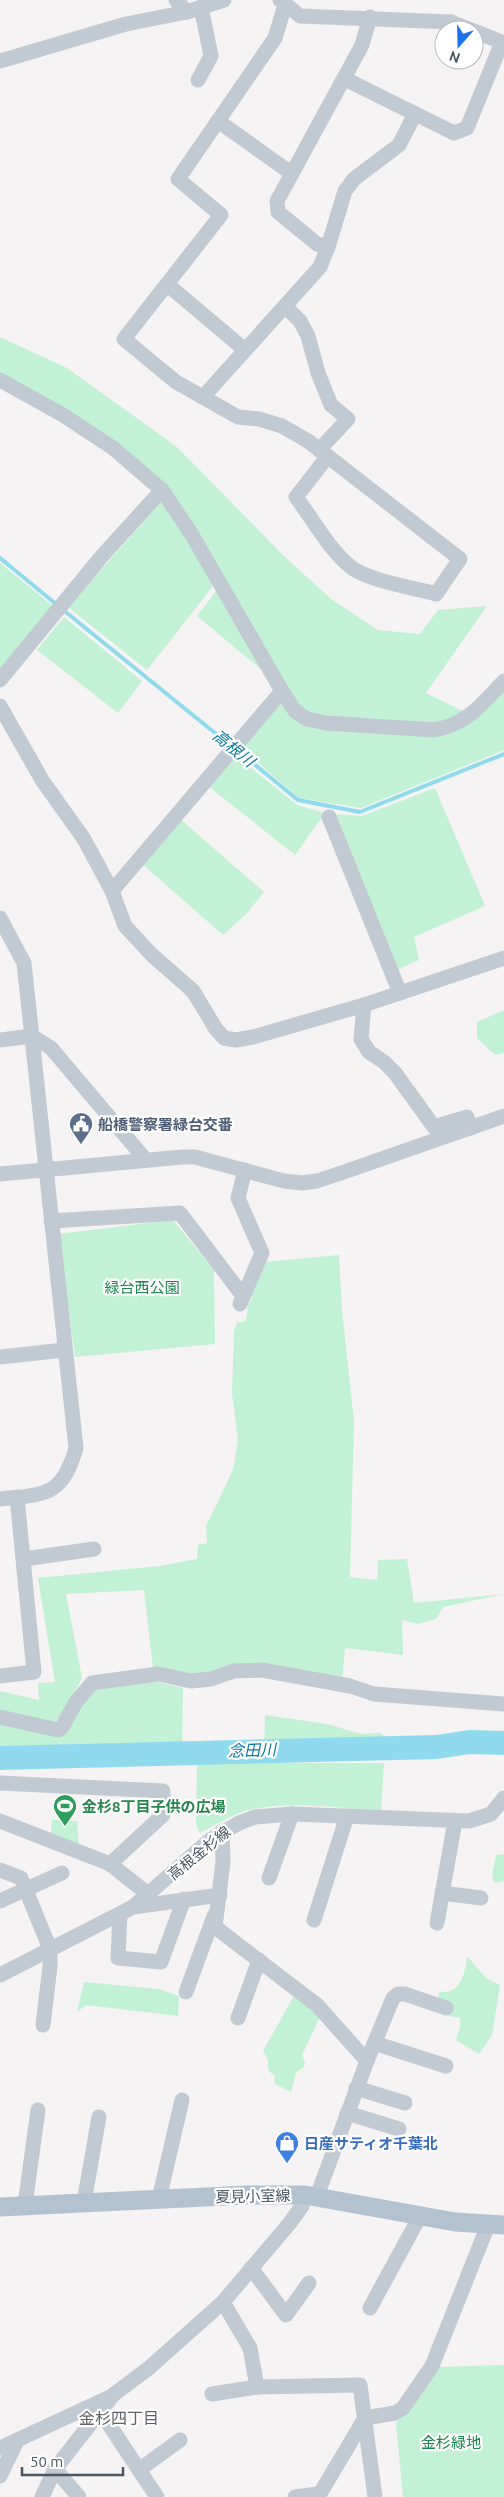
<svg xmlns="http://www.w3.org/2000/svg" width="504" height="2497" font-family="Ubuntu,'Noto Sans JP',sans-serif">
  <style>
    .green { fill: #c3f1d5 }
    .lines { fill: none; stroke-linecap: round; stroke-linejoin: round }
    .stream { stroke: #90daee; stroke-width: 4 }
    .river { stroke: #90daee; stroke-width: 24 }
    .minor { stroke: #c1cad2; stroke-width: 15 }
    .major { stroke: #b3c2d1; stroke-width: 19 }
    .labels { text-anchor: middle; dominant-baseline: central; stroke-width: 4.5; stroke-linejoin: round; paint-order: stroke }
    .service-label { font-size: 15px; font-weight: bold; fill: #4e5e75; stroke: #fff; text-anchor: start }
    .park-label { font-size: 15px; fill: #17864f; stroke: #fff }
    .leisure-label { font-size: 15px; font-weight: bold; fill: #27864d; stroke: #fff; text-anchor: start }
    .street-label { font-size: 15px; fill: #4a5661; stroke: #fff }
    .shop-label { font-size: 15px; font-weight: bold; fill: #366cbe; stroke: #fff; text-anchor: start }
    .water-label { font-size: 16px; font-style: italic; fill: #0c7c9b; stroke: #fff }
    .neighbourhood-label { font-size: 16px; fill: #5f6368; stroke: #fff }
  </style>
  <rect width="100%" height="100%" fill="#f5f3f3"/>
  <g class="green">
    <path d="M0 337 67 368 177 447 284 556 331 599 378 630 420 634 438 610 487 606 426 693 465 712 446 723H432L328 717 311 714 298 707 166 487 0 375Z"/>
    <path d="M162 501 187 538 213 586 147 670 68 607Z"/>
    <path d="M0 563 54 607 1 668H0Z"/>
    <path d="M217 590 269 676 197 616Z"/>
    <path d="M64 617 142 681 118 713 37 650Z"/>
    <path d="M504 688V750L361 808 299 798 240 747 281 698 294 716 432 735Z"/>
    <path d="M234 754 297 805 325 813 295 855 208 786Z"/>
    <path d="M435 788 485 906 414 937 419 960 396 970 334 814 362 816Z"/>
    <path d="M180 819 264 892 246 914 223 935 141 863Z"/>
    <path d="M504 1010V1053L495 1055 477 1038V1022Z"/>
    <path d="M173 1220 214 1270 215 1344 75 1357 58 1234Z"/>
    <path d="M339 1255 342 1310 354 1421 350 1577 377 1580 378 1560 407 1559 414 1603 504 1594 443 1607 436 1619 418 1624 402 1620 403 1655 345 1648 342 1682 311 1676H190L153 1668 144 1590 66 1594 82 1678 65 1711 53 1724 0 1712V1691L39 1700 38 1683 55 1682 38 1578 159 1566 197 1559 198 1545 207 1543 206 1526 233 1470 238 1440 232 1393 234 1331 237 1323 246 1321 248 1306 265 1262Z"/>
    <path d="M157 1682 183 1688 182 1756 0 1754V1722L52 1733 97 1688Z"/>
    <path d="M265 1715 327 1724 361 1734 380 1733 396 1745 416 1744 424 1736 425 1755 264 1752Z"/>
    <path d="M197 1763H384L381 1811C336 1808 286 1799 242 1812 228 1817 214 1826 200 1833L196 1824Z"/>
    <path d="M52 1820 77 1821 79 1845 51 1833Z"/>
    <path d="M504 1854V1881L495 1883 492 1876 496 1855Z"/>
    <path d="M467 1956 486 1978 500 1985 492 2035 479 2054 456 2040 460 2027V2018L449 2016 450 2007 438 2003 439 1991C459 1997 466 1973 467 1956Z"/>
    <path d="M84 1982 159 1989 179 1996 178 2016 86 2005 77 2012Z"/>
    <path d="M294 1996 320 2017 302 2055 305 2062 303 2068 296 2072 291 2092 274 2083 275 2076 268 2070V2060L263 2051Z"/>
    <path d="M504 2365V2497H403L396 2423 409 2410 436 2367Z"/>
  </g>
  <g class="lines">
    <g class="stream">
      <path d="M0 558 56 604"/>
      <path d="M62 609 231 746"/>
      <path d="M237 750 298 800 360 812 504 754"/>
    </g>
    <path class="river" d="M0 1758 437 1747 469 1742 504 1743"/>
    <g class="minor">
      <path d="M176 0 187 12"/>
      <path d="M280 0 300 16 451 22 471 30"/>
      <path d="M285 5 275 38 178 179 221 215 124 339 176 382 238 417 259 419 282 426 308 441 460 559 436 594C415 588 366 580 351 567 330 551 312 518 296 497L328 456"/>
      <path d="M370 17 362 45 277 201 278 212 317 244 328 247 345 191 354 179 399 145 415 114"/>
      <path d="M474 31 504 43"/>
      <path d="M0 61 126 24 187 12 224 0"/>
      <path d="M345 79 454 133 467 128 502 42"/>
      <path d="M198 80 211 56 201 7"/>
      <path d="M218 121 291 173"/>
      <path d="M168 285 245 350"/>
      <path d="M285 306 300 321 308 336 318 373 331 405 348 419 319 450"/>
      <path d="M0 380 63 415 113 448 162 490 192 535 282 691 295 711 307 719 326 723 434 730C468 724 482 704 504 681"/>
      <path d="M203 397 320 267 328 247"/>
      <path d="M0 680 102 556 162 490"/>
      <path d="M0 706 42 780 84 839 112 891 125 926 152 955 193 991 216 1029 224 1038 236 1040 253 1037 364 1005 504 958"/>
      <path d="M329 817 400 993"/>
      <path d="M112 891 282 691"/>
      <path d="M0 918 24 963 76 1448C62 1497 45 1494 0 1499"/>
      <path d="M364 1005 361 1039 369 1052 384 1062 395 1073 434 1127 467 1117 471 1128"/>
      <path d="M0 1040 32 1036 51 1048 145 1159"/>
      <path d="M0 1174 182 1157H195L284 1181 302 1183 317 1181 344 1172 504 1116"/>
      <path d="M51 1221 180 1213 243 1296"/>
      <path d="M240 1304 262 1253 238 1198 245 1170"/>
      <path d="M0 1357 64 1350"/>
      <path d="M24 1559 94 1549"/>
      <path d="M0 1676 34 1672 17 1497"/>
      <path d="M0 1717 58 1730 62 1727 76 1702 92 1683 158 1674 191 1681 211 1679 234 1671 262 1670 350 1686 374 1694 504 1704"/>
      <path d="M0 1783 163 1791V1815L110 1864"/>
      <path d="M0 1821 110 1864 148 1894"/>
      <path d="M222 1831 223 1862 215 1927 317 2005 367 2061 317 2196"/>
      <path d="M0 1870 21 1878 50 1949V1966L43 2025"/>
      <path d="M269 1878 292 1814"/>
      <path d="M442 1893 481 1898"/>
      <path d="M0 1901 62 1873"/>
      <path d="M133 1907 220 1895"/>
      <path d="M120 1914 118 1958 161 1962 184 1899"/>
      <path d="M314 1920 347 1816"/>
      <path d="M437 1923 455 1821"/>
      <path d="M0 1975 133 1907 210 1840 239 1823 255 1817 292 1814 469 1821 491 1814 504 1798"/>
      <path d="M186 1992 214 1916"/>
      <path d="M238 2018 259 1960"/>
      <path d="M374 2043 446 2066"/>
      <path d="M367 2061 393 1998 398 1994H405L446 2008"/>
      <path d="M356 2088 405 2103"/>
      <path d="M347 2113 399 2129"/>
      <path d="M159 2199 182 2100"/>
      <path d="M84 2202 99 2117"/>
      <path d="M25 2205 38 2110"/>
      <path d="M251 2268 286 2315 309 2283"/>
      <path d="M223 2302 250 2348 257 2387"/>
      <path d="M370 2308 420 2216"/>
      <path d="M212 2394 257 2387 360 2385 375 2497"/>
      <path d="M100 2411 157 2497"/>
      <path d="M0 2448 110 2397"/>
      <path d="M55 2469 79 2497"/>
      <path d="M139 2470 180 2440"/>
      <path d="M0 2476 17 2441"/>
      <path d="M42 2497 55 2469 113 2395 149 2368 223 2302 289 2224 302 2206 305 2195"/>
      <path d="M295 2497 318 2494"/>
      <path d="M318 2497 365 2418 395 2413 403 2408 432 2366 488 2225"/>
    </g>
    <path class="major" d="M0 2207 246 2195H305L455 2222 504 2225"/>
  </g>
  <defs>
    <g id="civic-pin" transform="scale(1.25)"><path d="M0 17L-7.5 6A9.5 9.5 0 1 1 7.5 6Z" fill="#5c6f8a" stroke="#fff"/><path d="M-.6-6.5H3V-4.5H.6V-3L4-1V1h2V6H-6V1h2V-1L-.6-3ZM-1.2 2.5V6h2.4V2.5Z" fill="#fff"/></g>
    <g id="stadium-pin" transform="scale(1.25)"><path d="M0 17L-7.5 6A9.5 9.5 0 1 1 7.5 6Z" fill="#2e9e5b" stroke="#fff"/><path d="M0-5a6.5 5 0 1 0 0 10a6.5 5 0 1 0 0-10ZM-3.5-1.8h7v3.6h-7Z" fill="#fff"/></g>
    <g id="shop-pin" transform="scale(1.25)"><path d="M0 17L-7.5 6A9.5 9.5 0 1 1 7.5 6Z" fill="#3f7fe0" stroke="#fff"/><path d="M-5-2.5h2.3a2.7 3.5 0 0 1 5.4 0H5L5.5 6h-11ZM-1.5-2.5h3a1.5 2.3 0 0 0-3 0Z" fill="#fff"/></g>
  </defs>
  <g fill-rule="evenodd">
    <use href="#civic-pin" x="81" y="1124"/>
    <use href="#stadium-pin" x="65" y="1806"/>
    <use href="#shop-pin" x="287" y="2143"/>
  </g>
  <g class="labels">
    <g class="service-label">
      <text x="98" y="1124">船橋警察署緑台交番</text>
    </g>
    <g class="park-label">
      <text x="142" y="1287">緑台西公園</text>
      <text x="451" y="2442">金杉緑地</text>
    </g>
    <g class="leisure-label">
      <text x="82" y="1806">金杉8丁目子供の広場</text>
    </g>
    <g class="street-label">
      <text transform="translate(199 1853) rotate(-39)">高根金杉線</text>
      <text transform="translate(253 2196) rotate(-1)">夏見小室線</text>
    </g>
    <g class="shop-label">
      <text x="304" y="2143">日産サティオ千葉北</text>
    </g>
    <g class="water-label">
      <text transform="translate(234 748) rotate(39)">高根川</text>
      <text transform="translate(252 1750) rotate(-2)">念田川</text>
    </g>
    <g class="neighbourhood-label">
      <text x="119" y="2418">金杉四丁目</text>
    </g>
  </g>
  <g transform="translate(459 45) rotate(200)"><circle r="24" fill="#ffffff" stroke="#b7bbc0"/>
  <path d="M0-4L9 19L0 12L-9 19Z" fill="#1a73e8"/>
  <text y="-8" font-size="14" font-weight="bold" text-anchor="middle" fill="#4a5661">N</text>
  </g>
  <path d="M22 2467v8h101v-8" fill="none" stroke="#4a5661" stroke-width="2.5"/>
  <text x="30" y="2467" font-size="15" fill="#4a5661" stroke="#ffffff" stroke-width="4" paint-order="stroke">50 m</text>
</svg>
